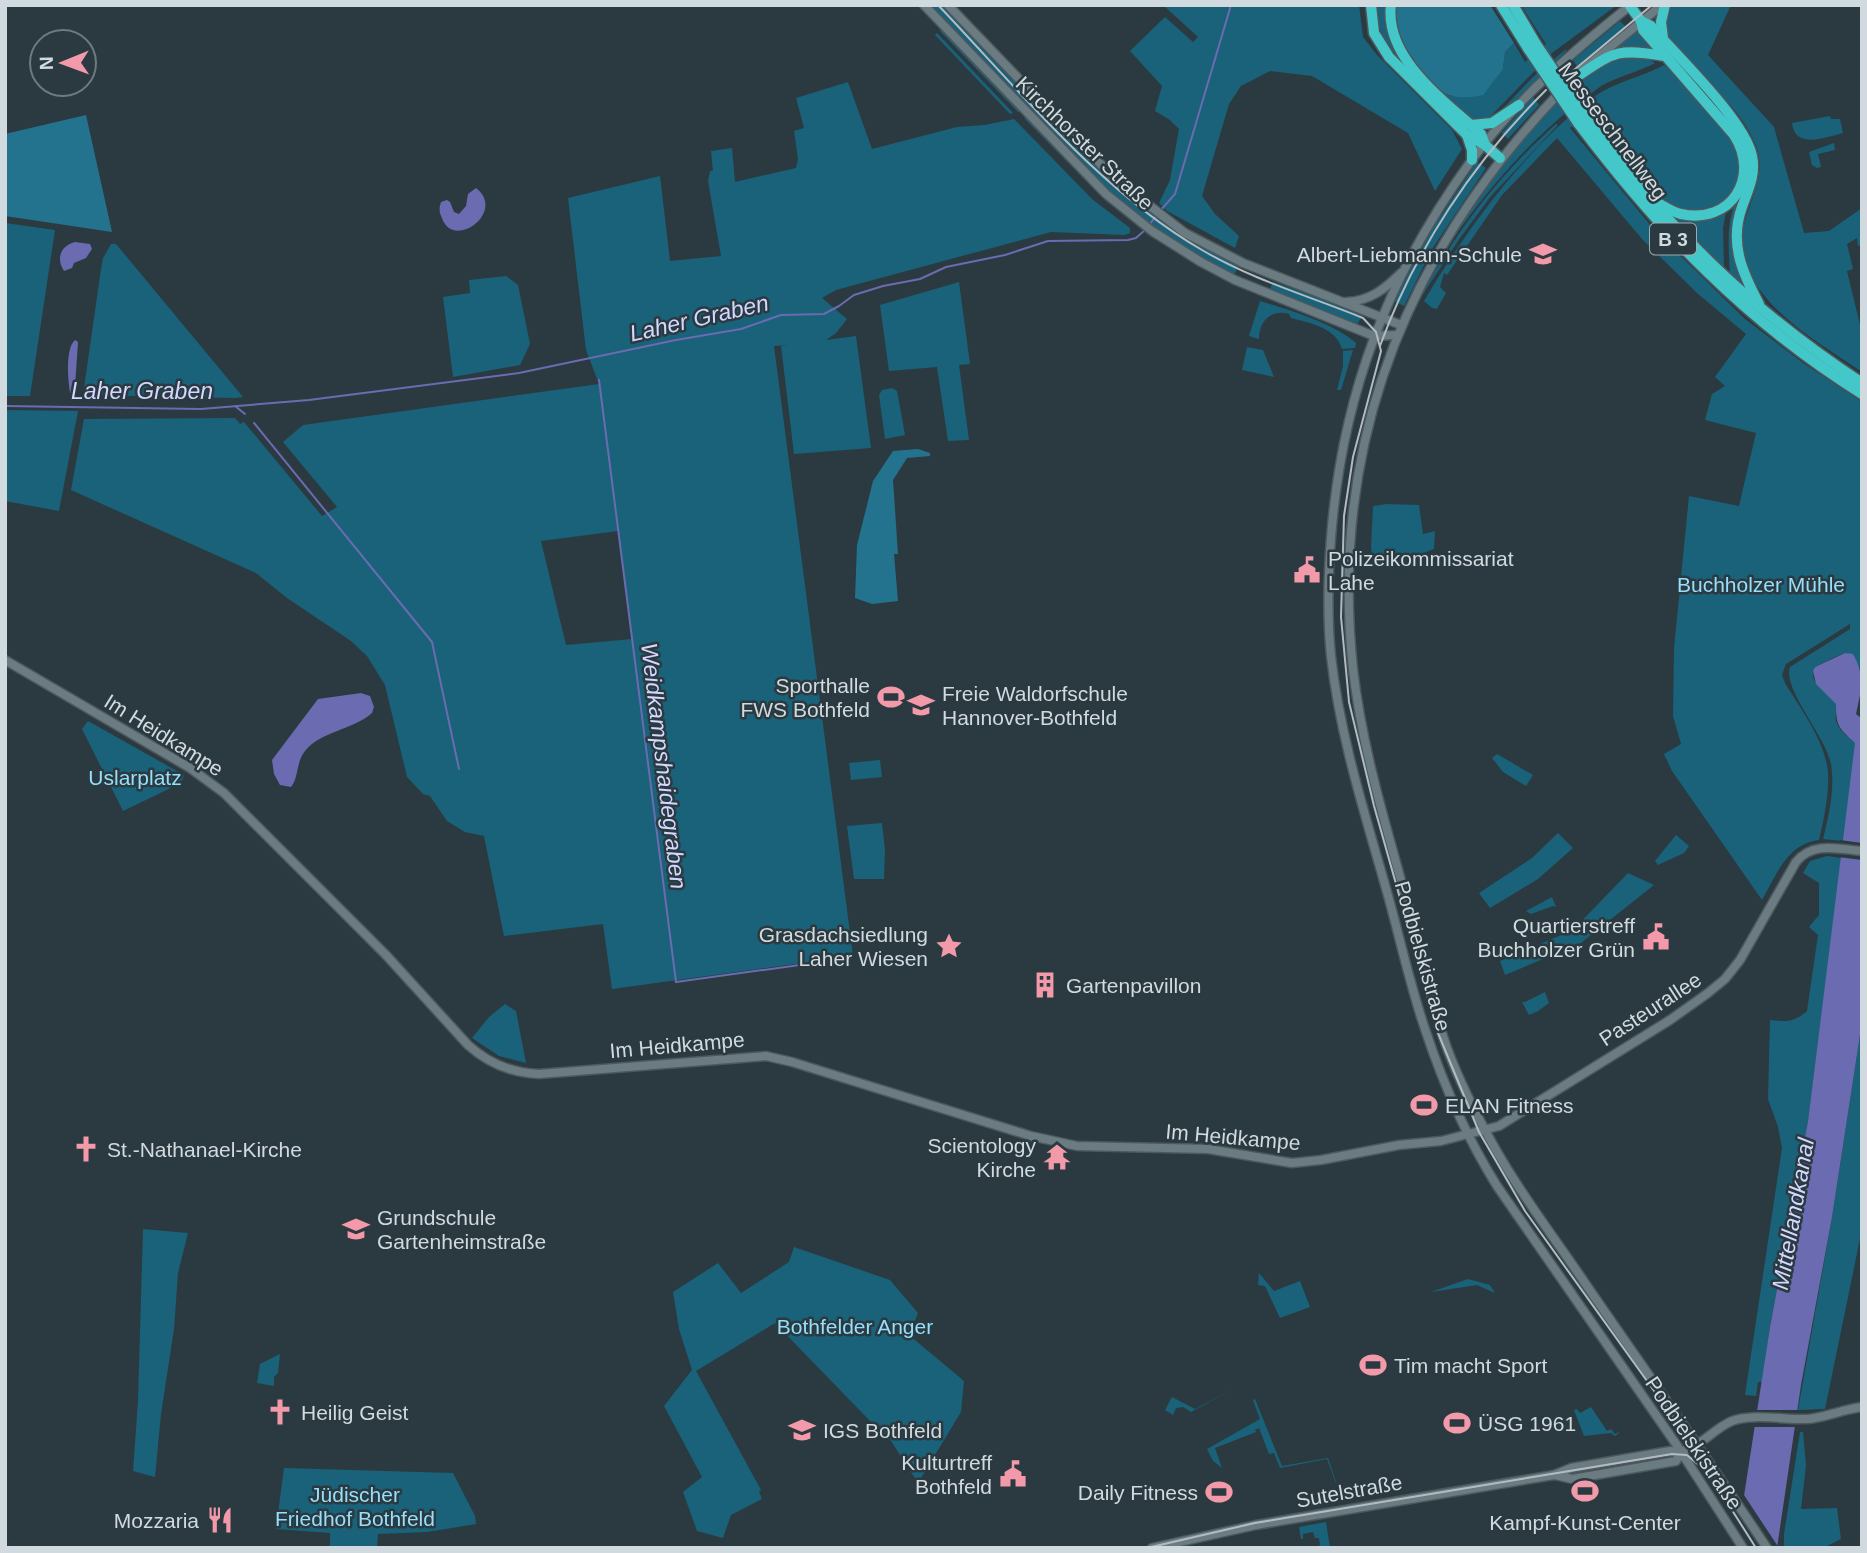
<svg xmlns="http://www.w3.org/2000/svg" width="1867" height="1553" font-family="Helvetica,sans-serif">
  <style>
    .green { fill: #19627a; fill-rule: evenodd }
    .forest { fill: #24738e }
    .water { fill: #6b6bb1 }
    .pier { fill: #2b3a40 }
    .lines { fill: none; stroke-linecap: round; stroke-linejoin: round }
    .stream { stroke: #6b6bb1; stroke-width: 2 }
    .secondary-casing { stroke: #4c585d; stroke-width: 11 }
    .highway-casing { stroke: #4c585d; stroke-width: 13 }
    .secondary { stroke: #6b7b82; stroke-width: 8 }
    .highway { stroke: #44c7c9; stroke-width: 10 }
    .tram { stroke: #b2bcc0; stroke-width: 2 }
    .highway-bridge-casing { stroke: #4c585d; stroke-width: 13; stroke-linecap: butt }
    .highway-bridge { stroke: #44c7c9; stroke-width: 10 }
    .labels { text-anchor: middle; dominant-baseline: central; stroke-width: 5; stroke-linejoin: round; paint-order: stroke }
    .shield { fill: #2b3a40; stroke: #9faaaf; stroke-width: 2 }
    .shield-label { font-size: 19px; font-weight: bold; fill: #d1dade }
    .street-label { font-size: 21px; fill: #d1dade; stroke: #2b3a40 }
    .poi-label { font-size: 21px; fill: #d1dade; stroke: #2b3a40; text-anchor: start }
    .park-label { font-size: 21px; fill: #96defa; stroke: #2b3a40 }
    .water-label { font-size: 23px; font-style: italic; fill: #d4d7ff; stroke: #2b3a40 }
  </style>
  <rect width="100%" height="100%" fill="#2b3a40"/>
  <g class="green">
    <path d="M928 5H942C1034 100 1119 205 1239 265L1234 275 1203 259 1151 225 1114 196Z"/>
    <path d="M1163 5H1359L1363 37 1377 55 1452 130 1462 149 1435 191 1408 133 1312 76 1270 71 1241 86 1229 104 1202 196 1215 214 1239 236 1235 248 1167 211 1159 203 1170 180 1179 129 1170 120 1155 111 1162 86 1130 51 1165 17 1193 42 1198 37Z"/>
    <path d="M1375 5H1386C1385 28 1391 46 1404 66 1386 47 1378 31 1375 5Z"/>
    <path d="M1521 5H1617L1552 53 1485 122 1471 120 1440 91 1451 96 1503 69 1505 52 1514 43 1525 62 1546 44Z"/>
    <path d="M1670 5H1731L1708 55 1774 127 1804 233 1829 231 1862 208V245L1858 246 1857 238 1847 244 1853 269 1847 271 1862 333V372C1812 338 1724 291 1746 218 1753 194 1766 172 1756 146 1742 106 1691 69 1664 34L1663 18Z"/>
    <path d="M1620 21 1627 28 1578 68 1573 60Z"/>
    <path d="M943 30 1020 110V112H1018L940 31Z"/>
    <path d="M1637 30 1655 50 1614 48Z"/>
    <path d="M937 33 1013 113 1010 114 935 35Z"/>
    <path d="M1566 49V51L1514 102 1493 119 1533 77Z"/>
    <path d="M1615 56 1646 57 1655 63C1637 73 1613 77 1597 89 1533 134 1484 192 1441 256L1447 242 1492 175 1553 105 1584 76Z"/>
    <path d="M1673 56C1695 81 1746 128 1749 161 1751 178 1743 192 1738 208 1728 236 1735 262 1744 287L1730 275C1729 252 1726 227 1734 206 1738 195 1745 187 1747 176 1755 137 1696 86 1671 58Z"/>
    <path d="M1664 65 1675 74 1731 139C1740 156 1744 174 1733 191 1725 203 1712 211 1697 211 1692 211 1686 212 1681 210 1650 201 1611 136 1592 110L1570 128 1656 232 1745 319 1803 363 1862 402V673L1853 655 1845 653 1837 656 1815 667C1806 687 1832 689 1836 704 1837 709 1835 716 1836 721 1839 731 1848 737 1856 743L1843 841 1823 839C1829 815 1835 789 1831 764 1826 737 1782 688 1790 667L1850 629V624L1786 664 1782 675 1785 683C1800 708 1821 735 1827 765 1831 786 1824 819 1819 840 1787 844 1777 874 1762 900L1672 771 1664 754 1681 744 1673 716 1674 648 1689 496 1739 506 1756 433 1705 420 1712 394 1725 386 1715 377 1746 334 1697 293 1642 239 1557 138 1502 195 1447 275 1444 273 1440 287 1446 293 1437 309 1432 308 1424 301C1466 230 1528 145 1595 96 1615 82 1642 77 1664 65Z"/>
    <path d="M848 82 872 149 957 127 985 125 1014 119 1092 199 1130 228V233L1125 235 1051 232 836 290 822 298 847 319 836 333 826 340 856 336 871 448 794 454 781 346 787 345 774 346 853 956 612 989 603 924 504 936 484 836 465 832 447 821 430 796 423 794 407 777 385 685 367 656 351 641 287 598 256 573 71 490 84 419 235 418 240 424 244 422 322 516 337 507 283 442 303 425 599 384 586 350 568 198 660 176 670 261 721 256 708 181 710 171H713L711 151 732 148 735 182 796 168 798 159 794 131 804 128 796 98ZM618 531 632 639 566 645 541 541Z"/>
    <path d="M1533 97 1539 105 1508 139 1502 133 1499 136Z"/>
    <path d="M1830 116 1831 119H1840L1843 133C1826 137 1795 150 1792 123Z"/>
    <path d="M1024 118H1027L1086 180H1085Z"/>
    <path d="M1556 124 1558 125 1491 196 1460 238 1419 300C1455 232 1499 175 1556 124Z"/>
    <path d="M1834 143 1835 150 1818 154 1821 167 1817 168 1812 165 1809 152Z"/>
    <path d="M1477 162 1486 168 1432 249 1404 306 1394 301 1431 231Z"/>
    <path d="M1726 211 1723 228 1724 268 1673 217C1693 222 1708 221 1726 211Z"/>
    <path d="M5 223 55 230 30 396H5Z"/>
    <path d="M111 244H116L243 397 235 398 83 395 101 269 103 258Z"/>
    <path d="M506 276 518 285 530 344 520 365 453 377 443 297 470 293 469 280Z"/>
    <path d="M959 282 970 364 959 365 969 440 948 441 937 367 889 371 880 305Z"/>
    <path d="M1273 282 1366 314 1362 316 1357 325 1269 291Z"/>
    <path d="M1260 301C1289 310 1333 323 1356 343L1355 348 1342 349C1336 328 1311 323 1291 318L1289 314C1271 309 1259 321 1259 339L1249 336Z"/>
    <path d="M1247 347 1263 350 1274 377 1242 370Z"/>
    <path d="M1353 350 1341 390H1337L1343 366V351Z"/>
    <path d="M892 388 897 391 905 435 885 439 879 395 882 390Z"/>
    <path d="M5 410 78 411 59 511 5 501Z"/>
    <path d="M1387 504 1419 505 1423 534 1435 531 1434 549 1402 561 1374 567 1371 547 1373 506Z"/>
    <path d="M88 721 184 775 181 783 123 811 82 729Z"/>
    <path d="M1497 754 1533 775 1526 786 1503 772 1492 758Z"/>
    <path d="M880 760 882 777 851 780 849 763Z"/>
    <path d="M882 823 885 850 884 879H854L847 826Z"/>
    <path d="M1558 833 1573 848 1538 879 1490 908 1479 893 1532 858Z"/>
    <path d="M1676 835 1689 846 1684 853 1658 865 1655 861Z"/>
    <path d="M1827 856 1841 858 1808 1121 1770 1327 1762 1382H1758L1756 1396 1745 1395 1782 1148 1778 1127 1768 1099 1770 1020C1786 1022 1795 1022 1807 1011L1818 935 1809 927 1819 915V883L1803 873 1810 861Z"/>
    <path d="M1628 873 1654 885 1581 943 1505 975 1500 961 1573 930Z"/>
    <path d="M1552 897 1556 907 1553 906 1531 914 1526 911Z"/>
    <path d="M1545 992 1549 1003 1538 1011 1529 1015 1522 1002H1525Z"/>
    <path d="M505 1004 516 1011 526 1063 499 1056 472 1038 489 1017Z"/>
    <path d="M1862 1022V1229L1825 1409 1798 1410 1832 1217Z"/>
    <path d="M143 1229 188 1233 178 1273 174 1329 161 1414 155 1477 133 1471 138 1401Z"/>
    <path d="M794 1247 890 1280 918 1313 909 1335 964 1381 961 1412 918 1483 886 1433 878 1438 871 1422 775 1323 696 1371 761 1490 759 1492 762 1499 731 1515 723 1538 697 1531 683 1492 702 1477 664 1406 692 1370 679 1329 673 1292 718 1263 741 1293 789 1262Z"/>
    <path d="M1259 1273 1274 1291 1300 1281 1310 1307 1280 1318 1265 1286 1258 1285Z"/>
    <path d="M1468 1279 1490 1285 1495 1293 1477 1285 1431 1292Z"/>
    <path d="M280 1354 278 1373 274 1377V1386L257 1383 260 1364Z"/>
    <path d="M1235 1388 1191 1412 1183 1407 1176 1408 1173 1415 1165 1410 1172 1397 1195 1409Z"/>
    <path d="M1255 1399 1282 1466 1328 1458 1342 1500 1327 1459 1280 1468 1274 1453 1269 1454 1259 1428 1255 1430 1256 1432 1215 1448 1222 1468 1213 1461 1207 1449 1260 1419 1253 1400Z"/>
    <path d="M1591 1407 1607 1431 1611 1429 1615 1434 1619 1432V1433L1615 1436 1611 1433 1584 1436 1574 1410 1577 1409 1580 1413Z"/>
    <path d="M1800 1432H1803L1806 1465 1801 1509 1837 1508 1841 1539 1823 1548H1784V1534Z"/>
    <path d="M284 1468 453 1473 475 1516 476 1524 427 1532 378 1534 377 1548H330V1533L276 1529Z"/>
    <path d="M1326 1522 1330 1548H1316L1320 1545 1319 1538H1315L1313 1532 1303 1534V1539H1301L1299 1527Z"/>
  </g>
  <g class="forest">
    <path d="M1394 5H1490L1514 43 1505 52 1503 69 1483 95C1448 103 1433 90 1413 62 1409 55 1400 47 1397 39 1394 29 1395 16 1394 5Z"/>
    <path d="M86 115 112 232 5 216V134Z"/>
    <path d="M918 449 930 453V456L907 458 893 480 898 554H894L898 601 872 604 855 598 857 545 873 481 893 451Z"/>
  </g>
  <g class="water">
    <path d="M476 188C507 212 453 251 442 218 439 212 439 208 441 202L447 200 450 202 454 212 459 214 466 206 468 194Z"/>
    <path d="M75 242 90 244 92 249 86 258 74 263 72 268 64 271C56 259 60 246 75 242Z"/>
    <path d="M75 340 78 342 75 386 73 393H70C68 380 65 349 75 340Z"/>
    <path d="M1845 653 1853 654C1866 677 1861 690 1856 714L1861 718 1862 715V1022L1832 1217 1801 1385 1777 1548H1736L1770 1327 1808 1121 1855 743C1839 728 1836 727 1836 704L1816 684 1813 671 1815 667Z"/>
    <path d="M361 693 370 696 374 707 372 713C353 730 321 731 305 751 296 762 299 777 291 787L280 785 274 774 272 760 318 699Z"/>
  </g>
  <g class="pier">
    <path d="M1840 840 1862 843V860L1838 857Z"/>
    <path d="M1755 1410H1801L1799 1427H1753Z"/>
    <path d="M1742 1492 1779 1548H1734Z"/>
  </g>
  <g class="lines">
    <g class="stream">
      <path d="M1160 211 1175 194 1231 5"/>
      <path d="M1149 225 1157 215"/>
      <path d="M599 380 676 982 850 958"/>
      <path d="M5 406 201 409 309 400 519 373 676 340 741 329 781 315 824 314 839 306 854 295 883 286 920 279 946 267 1005 255 1048 241 1128 240 1136 238 1146 229"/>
      <path d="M235 406 245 414"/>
      <path d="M254 423 432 642 459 769"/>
      <path d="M858 957 883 955"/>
    </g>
    <g class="secondary-casing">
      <g id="secondary">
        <path d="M924 5 1106 194 1152 231 1201 262 1235 280 1374 336 1397 335"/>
        <path d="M948 5 1115 179 1185 233 1243 263 1401 325"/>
        <path d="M1631 5C1573 51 1515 101 1471 161 1387 277 1342 395 1331 538 1328 577 1327 617 1331 656 1340 737 1365 814 1387 892 1400 938 1410 986 1426 1032 1444 1086 1467 1138 1497 1186L1676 1444 1743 1548"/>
        <path d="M1582 70 1662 5"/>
        <path d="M1561 91C1406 253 1329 443 1353 669 1362 747 1385 823 1406 898 1420 948 1430 1000 1447 1048 1460 1083 1478 1118 1496 1150 1523 1198 1557 1241 1587 1286 1647 1373 1708 1459 1767 1548"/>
        <path d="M1346 302C1370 301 1385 289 1401 273"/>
        <path d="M5 660 190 768 224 793 386 955 468 1045C489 1064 512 1073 539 1074L766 1056 792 1062 1031 1136 1077 1146 1208 1149 1292 1163 1321 1160 1399 1145 1441 1141 1499 1126 1670 1020 1708 993 1725 979 1740 960 1796 862C1813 841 1838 849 1862 851"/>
        <path d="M1555 1475 1572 1479 1676 1461 1681 1452"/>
        <path d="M1152 1548 1256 1525 1554 1475 1571 1468 1670 1451C1696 1455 1710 1430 1732 1421 1752 1413 1786 1420 1808 1419 1827 1417 1844 1409 1862 1407"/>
      </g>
    </g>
    <g class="highway-casing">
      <g id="highway">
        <path d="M1371 5 1374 33 1389 57 1467 135 1485 145 1500 158"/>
        <path d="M1391 5C1384 59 1446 102 1481 134L1485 145"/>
        <path d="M1501 5 1529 50"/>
        <path d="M1513 5 1536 44"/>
        <path d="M1630 6 1641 21 1643 30 1734 135C1761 177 1731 225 1681 214 1672 212 1664 206 1656 202"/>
        <path d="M1641 21 1651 26C1677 56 1745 121 1752 156 1756 175 1748 190 1742 207 1729 243 1742 272 1759 304"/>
        <path d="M1663 38 1661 22 1665 5"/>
        <path d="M1572 80C1614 52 1614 48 1665 56"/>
        <path d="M1585 117C1665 226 1748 308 1862 383"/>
        <path d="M1578 123C1659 231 1747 322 1862 394"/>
        <path d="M1471 125 1492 123 1519 105"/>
        <path d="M1467 135 1472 150V160"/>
      </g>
    </g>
    <use href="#secondary" class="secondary"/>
    <use href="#highway" class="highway"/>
    <g class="tram">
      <path d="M938 5C1019 90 1100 191 1202 250 1253 280 1309 296 1363 318L1376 332 1381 351 1353 457 1344 516 1341 617 1349 702 1374 806 1438 1033 1479 1132 1525 1211 1675 1420 1756 1548"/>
      <path d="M1568 75 1652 5"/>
      <path d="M1380 346C1415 250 1473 162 1546 90"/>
      <path d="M1147 1548 1255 1523 1672 1454 1687 1455 1700 1466"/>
    </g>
    <g class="highway-bridge-casing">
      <g id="highway-bridge">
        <path d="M1536 44 1585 117"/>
        <path d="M1529 50 1578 123"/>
      </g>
    </g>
    <use href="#highway-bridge" class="highway-bridge"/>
  </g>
  <defs>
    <g id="school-bare" transform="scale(2.1)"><path d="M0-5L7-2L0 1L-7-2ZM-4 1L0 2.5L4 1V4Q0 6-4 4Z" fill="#f39aaa" stroke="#2b3a40" stroke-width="2.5" paint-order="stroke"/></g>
    <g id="civic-bare" transform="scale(2.1)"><path d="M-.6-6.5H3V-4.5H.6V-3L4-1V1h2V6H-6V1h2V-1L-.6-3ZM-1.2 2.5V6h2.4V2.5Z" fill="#f39aaa" stroke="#2b3a40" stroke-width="2.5" paint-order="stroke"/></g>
    <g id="stadium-bare" transform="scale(2.1)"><path d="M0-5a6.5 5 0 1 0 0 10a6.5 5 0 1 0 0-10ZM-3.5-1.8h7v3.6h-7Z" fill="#f39aaa" stroke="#2b3a40" stroke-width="2.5" paint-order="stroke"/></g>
    <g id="sight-bare" transform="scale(2.1)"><path d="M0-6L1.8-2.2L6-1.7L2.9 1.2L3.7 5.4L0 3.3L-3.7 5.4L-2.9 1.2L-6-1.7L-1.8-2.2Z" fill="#f39aaa" stroke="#2b3a40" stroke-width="2.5" paint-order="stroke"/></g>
    <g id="building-bare" transform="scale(2.1)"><path d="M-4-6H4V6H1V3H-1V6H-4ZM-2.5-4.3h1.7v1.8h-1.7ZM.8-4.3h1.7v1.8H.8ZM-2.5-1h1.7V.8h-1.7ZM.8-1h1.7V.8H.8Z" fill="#f39aaa" stroke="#2b3a40" stroke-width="2.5" paint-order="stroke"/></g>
    <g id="church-bare" transform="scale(2.1)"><path d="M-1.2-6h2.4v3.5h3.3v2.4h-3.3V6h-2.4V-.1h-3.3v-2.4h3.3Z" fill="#f39aaa" stroke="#2b3a40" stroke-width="2.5" paint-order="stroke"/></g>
    <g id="temple-bare" transform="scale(2.1)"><path d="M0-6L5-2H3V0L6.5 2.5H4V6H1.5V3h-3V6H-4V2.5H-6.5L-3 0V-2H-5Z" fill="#f39aaa" stroke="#2b3a40" stroke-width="2.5" paint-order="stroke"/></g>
    <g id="restaurant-bare" transform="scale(2.1)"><path d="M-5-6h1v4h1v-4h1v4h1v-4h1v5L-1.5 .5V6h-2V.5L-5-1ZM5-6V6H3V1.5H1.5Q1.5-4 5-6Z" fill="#f39aaa" stroke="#2b3a40" stroke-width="2.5" paint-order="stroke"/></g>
  </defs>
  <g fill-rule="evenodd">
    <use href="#school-bare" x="1543" y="254"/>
    <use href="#civic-bare" x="1307" y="570"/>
    <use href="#stadium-bare" x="891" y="697"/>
    <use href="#school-bare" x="921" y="705"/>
    <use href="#civic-bare" x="1656" y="937"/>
    <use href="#sight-bare" x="949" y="946"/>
    <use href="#building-bare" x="1045" y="985"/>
    <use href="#stadium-bare" x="1424" y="1105"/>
    <use href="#church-bare" x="86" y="1149"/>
    <use href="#temple-bare" x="1057" y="1157"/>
    <use href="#school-bare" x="356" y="1229"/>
    <use href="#stadium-bare" x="1373" y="1365"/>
    <use href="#church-bare" x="280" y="1412"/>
    <use href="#stadium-bare" x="1457" y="1423"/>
    <use href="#school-bare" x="802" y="1430"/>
    <use href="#civic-bare" x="1013" y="1474"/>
    <use href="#stadium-bare" x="1585" y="1491"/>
    <use href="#stadium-bare" x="1219" y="1492"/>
    <use href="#restaurant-bare" x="220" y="1520"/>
  </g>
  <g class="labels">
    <rect class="shield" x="1650" y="223.5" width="46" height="31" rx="5"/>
    <g class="shield-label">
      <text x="1673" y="239">B 3</text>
    </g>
    <g class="street-label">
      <text transform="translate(1613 131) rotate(53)">Messeschnellweg</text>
      <text transform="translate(1085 143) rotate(44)">Kirchhorster Straße</text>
      <text transform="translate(164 735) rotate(32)">Im Heidkampe</text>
      <text transform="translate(1423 956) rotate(74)">Podbielskistraße</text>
      <text transform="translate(1650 1009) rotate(-33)">Pasteurallee</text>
      <text transform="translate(677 1045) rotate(-5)">Im Heidkampe</text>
      <text transform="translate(1233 1137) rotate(5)">Im Heidkampe</text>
      <text transform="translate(1694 1443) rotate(56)">Podbielskistraße</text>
      <text transform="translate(1349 1491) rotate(-10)">Sutelstraße</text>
    </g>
    <g class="poi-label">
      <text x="1522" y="254" text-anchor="end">Albert-Liebmann-Schule</text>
      <text x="1328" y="558">Polizeikommissariat<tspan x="1328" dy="24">Lahe</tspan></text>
      <text x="870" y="685" text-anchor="end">Sporthalle<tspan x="870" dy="24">FWS Bothfeld</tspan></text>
      <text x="942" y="693">Freie Waldorfschule<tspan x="942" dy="24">Hannover-Bothfeld</tspan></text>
      <text x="1635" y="925" text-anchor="end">Quartierstreff<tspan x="1635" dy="24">Buchholzer Grün</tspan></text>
      <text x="928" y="934" text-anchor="end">Grasdachsiedlung<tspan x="928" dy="24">Laher Wiesen</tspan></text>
      <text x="1066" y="985">Gartenpavillon</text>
      <text x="1445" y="1105">ELAN Fitness</text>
      <text x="1036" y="1145" text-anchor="end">Scientology<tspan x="1036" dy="24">Kirche</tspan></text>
      <text x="107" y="1149">St.-Nathanael-Kirche</text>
      <text x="377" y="1217">Grundschule<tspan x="377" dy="24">Gartenheimstraße</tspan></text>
      <text x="1394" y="1365">Tim macht Sport</text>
      <text x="301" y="1412">Heilig Geist</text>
      <text x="1478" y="1423">ÜSG 1961</text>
      <text x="823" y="1430">IGS Bothfeld</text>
      <text x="992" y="1462" text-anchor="end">Kulturtreff<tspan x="992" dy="24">Bothfeld</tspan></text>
      <text x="1198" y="1492" text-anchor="end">Daily Fitness</text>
      <text x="199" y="1520" text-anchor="end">Mozzaria</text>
      <text x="1585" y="1522" text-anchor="middle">Kampf-Kunst-Center</text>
    </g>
    <g class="park-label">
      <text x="1761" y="584">Buchholzer Mühle</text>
      <text x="135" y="777">Uslarplatz</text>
      <text x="855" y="1326">Bothfelder Anger</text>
      <text x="355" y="1494">Jüdischer<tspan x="355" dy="24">Friedhof Bothfeld</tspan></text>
    </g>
    <g class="water-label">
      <text transform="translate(699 318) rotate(-13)">Laher Graben</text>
      <text x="142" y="391">Laher Graben</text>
      <text transform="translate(664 766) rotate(83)">Weidkampshaidegraben</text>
      <text transform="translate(1793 1214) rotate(-80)">Mittellandkanal</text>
    </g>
  </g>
  <rect width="1867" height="1553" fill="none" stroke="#d1dade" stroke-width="14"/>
  <g transform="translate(63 63) rotate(269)"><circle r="33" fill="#2b3a40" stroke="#6d7a7f" stroke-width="2"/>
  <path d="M0-5L12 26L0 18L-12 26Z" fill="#f39aaa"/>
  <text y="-10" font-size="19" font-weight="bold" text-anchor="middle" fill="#d1dade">N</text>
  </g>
</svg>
